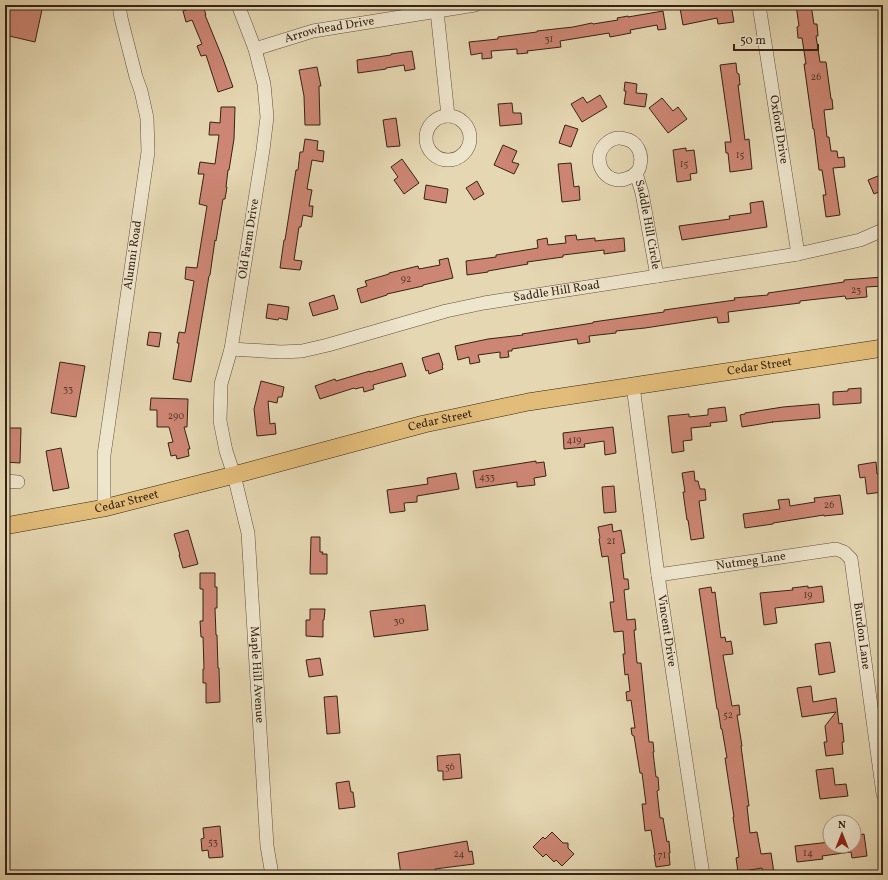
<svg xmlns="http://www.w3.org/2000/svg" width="888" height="880" font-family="Vollkorn,serif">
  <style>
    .building { fill: #cd8674; stroke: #352314 }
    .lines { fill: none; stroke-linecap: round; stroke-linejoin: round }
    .minor-casing { stroke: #61503c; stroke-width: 14 }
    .major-casing { stroke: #352314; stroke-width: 18 }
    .minor { stroke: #eee5cd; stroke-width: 13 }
    .major { stroke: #e2bc79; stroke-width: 17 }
    .labels { text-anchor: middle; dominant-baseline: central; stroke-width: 3; stroke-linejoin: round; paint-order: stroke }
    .number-label { font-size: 10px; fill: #5b3c2c }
    .street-label { font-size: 12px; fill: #352314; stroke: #eee5cd }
  </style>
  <rect width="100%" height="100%" fill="#e5d7b2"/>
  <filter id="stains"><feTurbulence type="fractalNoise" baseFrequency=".005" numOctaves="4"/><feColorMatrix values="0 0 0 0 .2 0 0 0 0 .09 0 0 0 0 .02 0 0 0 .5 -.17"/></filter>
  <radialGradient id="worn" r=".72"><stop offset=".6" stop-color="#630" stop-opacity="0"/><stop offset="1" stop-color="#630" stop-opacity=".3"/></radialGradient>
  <g class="building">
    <path d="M5 5H43L35 42 5 35Z"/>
    <path d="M188 5H203L206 15H205L223 59 233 87 218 92 206 55 201 56 197 46 202 44 192 20 186 22 183 11 189 9Z"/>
    <path d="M697 5H731L734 22 718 24 717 18 683 25 680 8Z"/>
    <path d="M796 5H811L814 24H817L818 36H816L820 62H826L831 99H832L833 109 824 110 827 137H829L831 151H837L838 158 844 157 845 167 833 168 840 215 826 217 823 195H826L822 170H819L814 129H813L804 64H806L802 38H798L797 27 799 26Z"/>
    <path d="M663 11 666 29 658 30 657 25 630 30 631 33 610 37 609 33 560 41 561 47 527 51 528 53 517 54V49L491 51 492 58 482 59V53L471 55 469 42 498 39V37L537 32V31L573 27 592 23 593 24 618 20 617 18 628 16V17Z"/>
    <path d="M412 51 415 69 405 71 404 65 386 68V69L358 73 357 60 391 55V54Z"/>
    <path d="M736 63 737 73 739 74 740 85H738L745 140 749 139 752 169 730 172 728 153H726L725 142H731L720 65Z"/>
    <path d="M317 67 321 86H319L320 125H305L304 96 299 70Z"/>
    <path d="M625 82 637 84 636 93 647 94 645 107 624 104 626 91H624Z"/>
    <path d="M600 95 607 107 582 122 571 104 583 97 587 103Z"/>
    <path d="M662 98 673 111 678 107 687 119 668 133 649 108Z"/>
    <path d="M512 103 513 113H521L522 124 500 126 498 104Z"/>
    <path d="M221 107H235L234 139 229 170H228L226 187H227L225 199H223L216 241 215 240 210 275 209 276 191 382 173 379 179 343H177L179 332 185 333 194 281 185 279 186 267 197 268 207 206 199 204 204 174H198L200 162 215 164 219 135H209L210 122 220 123Z"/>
    <path d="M396 118 400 146 387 147 383 120Z"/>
    <path d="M565 125 578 129 571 147 559 143Z"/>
    <path d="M305 139 318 141 317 150 324 151 323 162 312 160 307 189 312 190 309 206H313L312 217 303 215 301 227H299L294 260 302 261 300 270 280 268 284 240H285L296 170H298L300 152H303Z"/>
    <path d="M503 145 517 151 512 162 519 164 514 174 494 165Z"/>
    <path d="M686 148V151L694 150 697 173 690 174 691 180 677 182 673 150Z"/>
    <path d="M402 159 419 183 404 194 394 180 398 177 391 167Z"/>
    <path d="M571 163 574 187 579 186 580 200 562 202 558 164Z"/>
    <path d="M883 174V190L874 194 868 180Z"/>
    <path d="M477 181 484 194 474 200 466 188Z"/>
    <path d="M426 185 448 189 446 203 424 199Z"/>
    <path d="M763 201 767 227 682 240 679 226 730 219 729 216 751 213 750 203Z"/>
    <path d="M576 235 577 240 595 238V241L624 238 625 251 604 254V250L563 255V257L527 262 528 264 488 271V272L467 275 466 261 496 257V255L538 248 537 240 547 238 548 245 566 243 565 236Z"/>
    <path d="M448 258 453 278 423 285V286L387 294V295L361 303 357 289 367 286 365 281 389 274V273L418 266 419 269 440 265 439 260Z"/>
    <path d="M883 277V286L866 287 867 297 846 299 845 296 800 301V303L728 312 729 322 718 323 717 317 645 328 616 331V333L589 336 590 342 578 344 577 339 512 349V351H508L509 357 500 358V352L478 355 480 362 470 364 469 357 458 360 455 346 488 339 523 335 522 334 593 323V322L664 312V310L735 300 734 298 768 295V293L844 282V280Z"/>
    <path d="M334 295 338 309 313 316 309 303Z"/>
    <path d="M268 304 289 307 287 320 279 318 278 320 266 318Z"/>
    <path d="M149 332 161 333 159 347 147 345Z"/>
    <path d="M439 353 443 365 442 366 443 369 429 374 428 370 426 371 422 358Z"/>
    <path d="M60 362 85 366 76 417 51 413Z"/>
    <path d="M402 363 406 376 373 385 374 389 364 392 363 387 355 389 354 388 320 399 315 386 335 379 336 381 370 371V372Z"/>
    <path d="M261 381 284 387 282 397H278L277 403 268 401 270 424 275 423 276 434 257 436 254 409Z"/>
    <path d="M861 388V403L833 405V392L848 391V389Z"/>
    <path d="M151 398 188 399 187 427H184L190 449H188L189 456 177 459 176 455 171 456 168 443 173 442 169 427H157V410H150Z"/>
    <path d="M819 404 820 418 772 422H773L742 427 740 415 745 414V413L783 407Z"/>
    <path d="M725 407 727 421 710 423 711 426 691 428 692 440 683 441 684 451 672 453 668 416 689 414V417L708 415V409Z"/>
    <path d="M613 427 616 453 605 455 604 441 584 444 585 447 564 449 563 433Z"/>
    <path d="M5 428H21L20 463 5 462Z"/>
    <path d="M61 448 69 488 53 491 46 451Z"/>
    <path d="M536 461V463L544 462 546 476 534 478 535 485 517 487V482L476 488 473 471Z"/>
    <path d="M876 462 877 474 883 473V492L867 494 865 477 860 478 858 465Z"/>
    <path d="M694 471 695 481H698L700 489H705L706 500 699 501 704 538 691 540 688 520H687L683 492H685L682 473Z"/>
    <path d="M456 473 459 489 417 496V502L404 503 405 511 390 513 387 490 428 484 427 478Z"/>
    <path d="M614 486 616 512 604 513 602 487Z"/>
    <path d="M840 495 843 514 824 516V515L773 523V524L745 528 743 514 780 509 778 500 789 499 790 506 815 502 814 498Z"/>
    <path d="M612 524 613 532 621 530 625 553 621 554 624 579H628L629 589 624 590 627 620 635 619 636 630H634L637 663H641L649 742H653L654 752H653L656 777H658L659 790 657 791 660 818H663L667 842 669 841 670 853H669L670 865 656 867 654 855H655L651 830 645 831 642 804H646L642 773H640L634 736 632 735 631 728H635L631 700 627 701 626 692 630 691 628 674 625 675 623 654H625L623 631 614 632 610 602H614L608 556 602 557 599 539 600 538 598 527Z"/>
    <path d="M188 530 198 564 183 568 179 555H180L174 534Z"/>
    <path d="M311 537H320V552H323L322 554H327V574H310Z"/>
    <path d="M200 573H215V587H217V608H215L216 635H217L218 668H219L220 702 206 703V683H203V669H204L203 637H201L200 621H203V589H200Z"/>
    <path d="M808 586V588L822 586 824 602 775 608 777 623 764 625 760 593 793 590 792 588Z"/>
    <path d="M711 587 712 593 715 592 721 638 725 637 726 642 731 641 733 654 723 655 732 706 739 705 740 715H737L742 746H741L749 806H747L750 833 757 832 761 854 771 853 774 873 763 875 762 868 738 872 736 858 739 857 733 817H734L728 778 725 758H727L722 729H721L718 709H717L699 589Z"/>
    <path d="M425 605 428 630 374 637 370 611Z"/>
    <path d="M310 609H325L324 620H323V637L306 636V620H310Z"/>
    <path d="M830 642 835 672 819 675 815 644Z"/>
    <path d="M320 658 323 675 309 677 306 660Z"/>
    <path d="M811 686 813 702 836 698 839 724 842 723 844 742H842L843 754 826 756 824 742H827L825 726 836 712 802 717 797 688Z"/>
    <path d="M337 696 340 733 327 734 324 697Z"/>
    <path d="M460 754 462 778 443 780V771H438L437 756Z"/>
    <path d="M833 768 835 785 846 784 848 796 820 799 816 770Z"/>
    <path d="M349 781 351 792H353L355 807 339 809 336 783Z"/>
    <path d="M220 826 223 857 209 858 208 850 202 851 201 839 204 838 203 828Z"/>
    <path d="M552 832 563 843H568V848L574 854 562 866 556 860 554 862 546 854 543 857 533 847 543 837 545 839Z"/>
    <path d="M864 834 867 856 852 858 851 852 822 856 823 859 797 862 795 846 830 842V846H854V836Z"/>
    <path d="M467 841 469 852 472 851 474 864 435 869V873L423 875H401L398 853Z"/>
  </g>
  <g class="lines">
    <g class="minor-casing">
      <g id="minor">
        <path id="s1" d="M238 5 255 49 264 84 267 117 263 150 231 349 221 384 220 421 226 451 234 475 248 533 267 846 272 875"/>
        <path id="s2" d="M759 5 798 254"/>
        <path d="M437 11 448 116"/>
        <path id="s3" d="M255 49 313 31 475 5"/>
        <circle cx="448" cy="138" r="22"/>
        <path id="s4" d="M636 173C634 175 631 177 628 178 605 188 588 157 608 142 613 138 619 137 625 139 637 141 643 154 640 165 640 168 638 171 636 173L642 193 657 276"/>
        <path id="s5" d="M231 349 281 352 302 351 328 345 446 311 484 303 798 254 860 240 883 230"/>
        <path id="s6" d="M633 386 658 575 703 875"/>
        <path d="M5 481 18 482"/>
        <path id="s7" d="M104 508V455L148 152 147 118 141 91 136 77 121 18 119 5"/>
        <path id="s8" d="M658 575 836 549 844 552 851 559 883 794"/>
      </g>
    </g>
    <g class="major-casing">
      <g id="major">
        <path id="s9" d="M5 526 104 508 234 475 424 424 528 402 883 348"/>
      </g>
    </g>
    <use href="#minor" class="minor"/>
    <use href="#major" class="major"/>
  </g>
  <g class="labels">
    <g class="number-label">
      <text x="549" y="39">31</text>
      <text x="816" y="77">26</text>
      <text x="740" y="155">15</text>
      <text x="684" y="164">15</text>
      <text x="406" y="279">92</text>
      <text x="856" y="290">23</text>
      <text x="68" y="389">33</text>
      <text x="176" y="416">290</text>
      <text x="574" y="440">419</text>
      <text x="487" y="477">433</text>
      <text x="829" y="505">26</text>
      <text x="611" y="541">21</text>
      <text x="808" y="595">19</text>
      <text x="399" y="621">30</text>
      <text x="728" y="715">52</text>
      <text x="450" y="767">56</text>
      <text x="213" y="842">53</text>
      <text x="808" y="853">14</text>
      <text x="459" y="854">24</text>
      <text x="662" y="855">71</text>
    </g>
    <g class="street-label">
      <text stroke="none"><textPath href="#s3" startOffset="77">Arrowhead Drive</textPath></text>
      <text stroke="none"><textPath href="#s2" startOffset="126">Oxford Drive</textPath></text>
      <text stroke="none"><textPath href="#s4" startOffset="184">Saddle Hill Circle</textPath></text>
      <text transform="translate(249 239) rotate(-81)">Old Farm Drive</text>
      <text stroke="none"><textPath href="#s7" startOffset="255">Alumni Road</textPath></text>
      <text stroke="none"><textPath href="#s5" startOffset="333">Saddle Hill Road</textPath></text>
      <text stroke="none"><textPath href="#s9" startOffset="772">Cedar Street</textPath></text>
      <text stroke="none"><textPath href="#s9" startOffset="448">Cedar Street</textPath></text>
      <text stroke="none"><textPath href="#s9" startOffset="124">Cedar Street</textPath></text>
      <text stroke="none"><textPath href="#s8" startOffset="94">Nutmeg Lane</textPath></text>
      <text stroke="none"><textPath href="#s6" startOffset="247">Vincent Drive</textPath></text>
      <text stroke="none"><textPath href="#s8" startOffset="276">Burdon Lane</textPath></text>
      <text stroke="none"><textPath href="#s1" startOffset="682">Maple Hill Avenue</textPath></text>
    </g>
  </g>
  <rect width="888" height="880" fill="none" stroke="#e5d7b2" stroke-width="20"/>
  <rect x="6" y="6" width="876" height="868" fill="none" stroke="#352314" stroke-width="2"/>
  <rect x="10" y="10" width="868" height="860" fill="none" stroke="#352314"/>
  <g transform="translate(842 834)"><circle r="19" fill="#eee5cd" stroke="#a49783"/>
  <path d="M0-3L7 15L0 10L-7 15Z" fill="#8f2418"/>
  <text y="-6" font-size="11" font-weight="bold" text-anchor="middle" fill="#352314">N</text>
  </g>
  <path d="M734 44v6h84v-6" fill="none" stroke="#352314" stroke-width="2"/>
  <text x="740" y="44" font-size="12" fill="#352314" stroke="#eee5cd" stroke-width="3" paint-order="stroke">50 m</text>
  <rect width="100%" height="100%" filter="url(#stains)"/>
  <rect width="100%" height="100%" fill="url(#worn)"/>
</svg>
